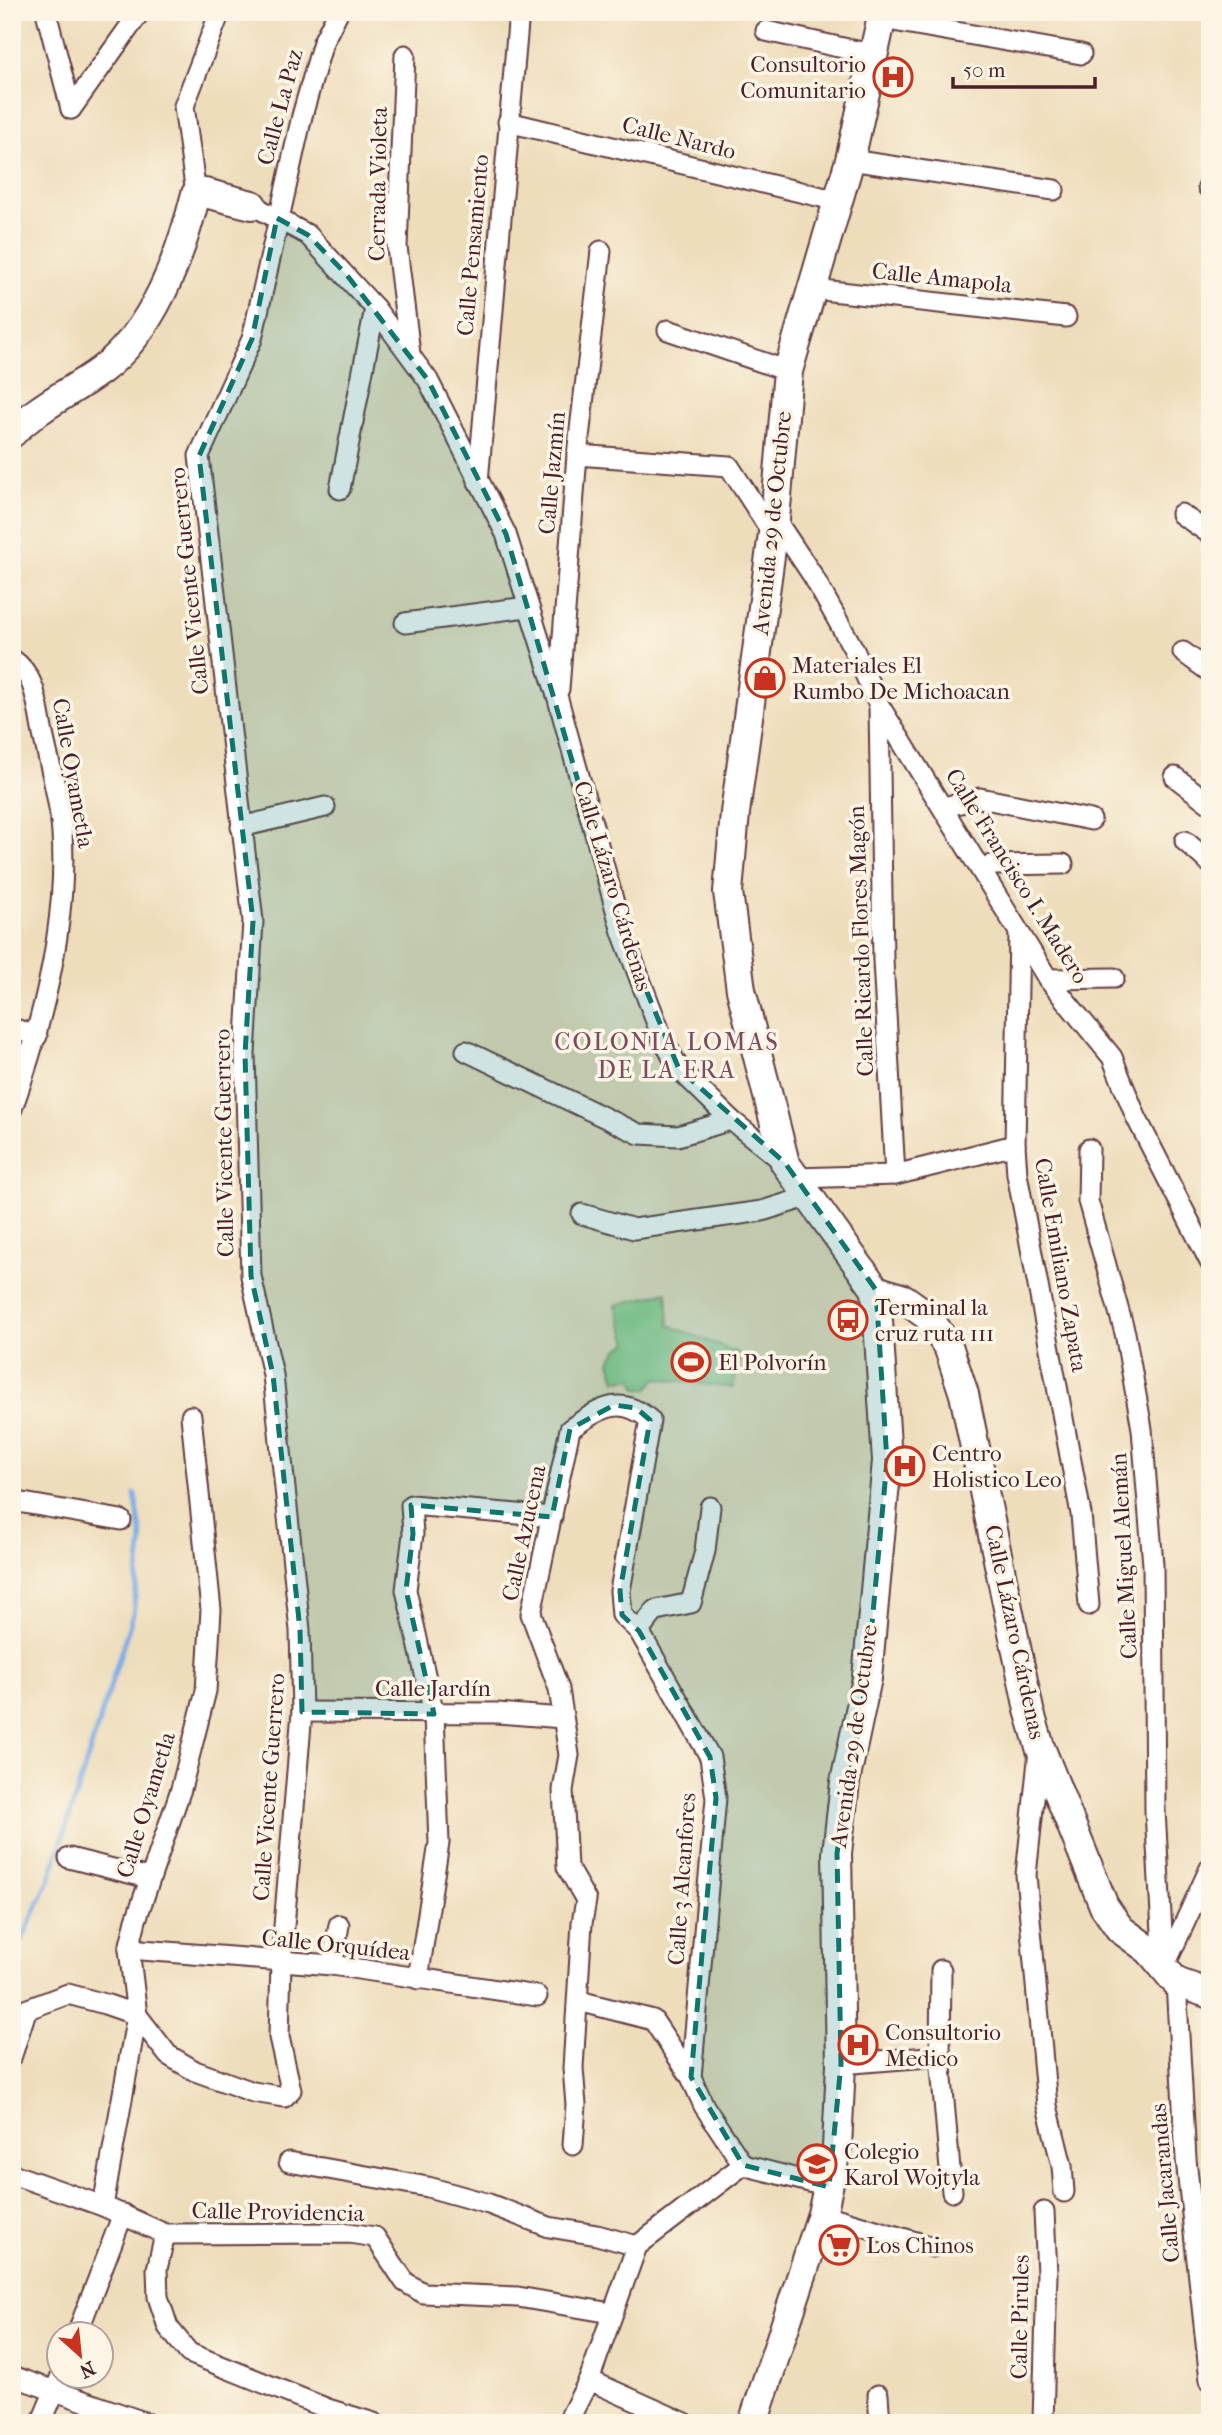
<svg xmlns="http://www.w3.org/2000/svg" width="1222" height="2435" font-family="'IM FELL French Canon',serif">
  <style>
    .green { fill: #86cc86; stroke: #687658; stroke-width: 2 }
    .lines { fill: none; stroke-linecap: round; stroke-linejoin: round }
    .stream { stroke: #7aabe5; stroke-width: 5 }
    .street-casing { stroke: #633c41; stroke-width: 23 }
    .secondary-casing { stroke: #633c41; stroke-width: 32 }
    .street { stroke: #fff; stroke-width: 19 }
    .secondary { stroke: #fff; stroke-width: 28 }
    .marked { fill: #0f766e; fill-opacity: 0.2; stroke: #0f766e; stroke-width: 5; stroke-dasharray: 14 9; stroke-linejoin: round }
    .labels { text-anchor: middle; dominant-baseline: central; stroke-width: 7; stroke-linejoin: round; paint-order: stroke }
    .poi-label { font-size: 23px; fill: #4a1f2b; stroke: #fcf5e5; text-anchor: start }
    .street-label { font-size: 23px; fill: #4a1f2b; stroke: #fcf5e5 }
    .neighbourhood-label { font-size: 24px; letter-spacing: 2px; fill: #7e4a60; stroke: #fcf5e5 }
  </style>
  <rect width="100%" height="100%" fill="#fcf5e5"/>
  <filter id="ink" filterUnits="userSpaceOnUse"><feTurbulence type="fractalNoise" baseFrequency=".0143" numOctaves="2"/><feDisplacementMap in="SourceGraphic" scale="14" xChannelSelector="R" yChannelSelector="G"/><feConvolveMatrix kernelMatrix="1 2 1 2 8 2 1 2 1" color-interpolation-filters="sRGB"/></filter>
  <filter id="wash" filterUnits="userSpaceOnUse"><feTurbulence type="fractalNoise" baseFrequency=".00686" numOctaves="4" result="noise"/><feDisplacementMap in="SourceGraphic" scale="28" xChannelSelector="R" yChannelSelector="G"/><feGaussianBlur stdDeviation="1.57" result="paint"/><feColorMatrix in="noise" values="0 0 0 0 0 0 0 0 0 0 0 0 0 0 0 0 0 1.4 0 .05"/><feComposite in="paint" operator="in"/></filter>
  <g filter="url(#wash)">
    <rect width="100%" height="100%" fill="#edb"/>
    <path class="green" d="M667 1292 669 1325 742 1355 732 1388 657 1378 648 1389 637 1388 633 1378 616 1380 610 1362 618 1349 628 1343 616 1305Z"/>
    <g class="lines">
      <path class="stream" d="M12 1962 50 1878 133 1614 142 1539 135 1494"/>
    </g>
  </g>
  <g filter="url(#ink)">
    <g class="lines">
      <g class="street-casing">
        <g id="street">
          <path d="M46 12 71 109"/>
          <path d="M882 19 1081 54"/>
          <path d="M766 31 875 55"/>
          <path d="M405 55 397 247 410 354"/>
          <path d="M71 109 140 12"/>
          <path d="M508 122 838 201"/>
          <path d="M850 160 1054 190"/>
          <path d="M1208 187 1210 188"/>
          <path d="M196 194 184 106 220 12"/>
          <path d="M252 205 308 235 375 308 428 380 506 534 558 699 622 932 662 1037 679 1069 731 1120 785 1163"/>
          <path d="M813 289 1066 317"/>
          <path d="M668 330 788 371"/>
          <path d="M577 455 729 466 773 534"/>
          <path d="M478 482 519 12"/>
          <path d="M340 489 375 308"/>
          <path d="M1181 514 1210 534"/>
          <path d="M775 519 813 576 853 648 879 705 1048 979 1112 1057 1136 1117 1210 1262"/>
          <path d="M405 623 527 607"/>
          <path d="M1183 652 1210 672"/>
          <path d="M12 659C37 676 37 706 43 734 50 767 60 800 62 833 68 925 43 1022 12 1109"/>
          <path d="M559 689 577 455 601 251"/>
          <path d="M879 706 883 960 895 1175"/>
          <path d="M1175 777 1210 804"/>
          <path d="M944 807 980 798 1091 820"/>
          <path d="M241 827 325 807"/>
          <path d="M1185 841 1210 863"/>
          <path d="M984 872 992 865 1063 864"/>
          <path d="M1019 933 1015 1145 1017 1174 1081 1514 1089 1605"/>
          <path d="M1048 979 1114 978"/>
          <path d="M12 1028 37 1036"/>
          <path d="M466 1051 639 1134 678 1136 731 1120"/>
          <path d="M1089 1149 1088 1201 1125 1333 1142 1429 1153 1565 1155 1811 1164 1967"/>
          <path d="M796 1178 895 1175 1015 1145"/>
          <path d="M582 1214 634 1229 762 1211 810 1196"/>
          <path d="M12 1501 121 1520"/>
          <path d="M639 1631 656 1610 691 1603 705 1551 710 1507"/>
          <path d="M302 1712 497 1713 563 1718"/>
          <path d="M1039 1751 1026 1875 1047 2106 1062 2166 1064 2192"/>
          <path d="M69 1858 149 1878"/>
          <path d="M129 1949 332 1965 537 1996"/>
          <path d="M1166 1963 1210 1868"/>
          <path d="M332 1965 339 1925"/>
          <path d="M941 1970 940 2056 952 2192"/>
          <path d="M418 1979 439 1843 434 1714 406 1590 413 1534 411 1505 552 1517"/>
          <path d="M1176 1982 1186 2159 1210 2380"/>
          <path d="M579 2001 653 2020 691 2077 704 2106 743 2165 829 2187"/>
          <path d="M12 2015 68 1994 105 2004 137 2015 168 2055 195 2071 253 2092 284 2097 291 2090 279 2037 281 1962 302 1712 300 1630 273 1375 251 1276 245 1054 253 921 199 456 252 339 302 116 323 42 338 12"/>
          <path d="M12 2055 26 2011"/>
          <path d="M841 2064 940 2056"/>
          <path d="M573 2145 576 2105 573 2068 582 1923 586 1900 567 1867 563 1790 569 1755 559 1689 531 1614 570 1429C599 1410 619 1393 650 1420L620 1591 622 1615 639 1631 710 1757 716 1798 691 2077"/>
          <path d="M289 2162 428 2187 489 2204 549 2227 597 2235 637 2246"/>
          <path d="M12 2174 103 2206 165 2234 349 2233 375 2237 405 2282 423 2293 518 2297 611 2313"/>
          <path d="M103 2206 137 2015 129 1949 136 1920 181 1789 206 1691 211 1610 191 1416"/>
          <path d="M822 2214 933 2247"/>
          <path d="M165 2234 157 2269 158 2297 168 2327 189 2353 328 2409 374 2423"/>
          <path d="M77 2334 123 2214"/>
          <path d="M12 2376 147 2423"/>
          <path d="M589 2380 685 2423"/>
          <path d="M878 2395 880 2423"/>
          <path d="M41 2423 61 2376"/>
          <path d="M567 2423 589 2380 637 2246 743 2165"/>
          <path d="M1043 2423 1047 2273 1044 2212"/>
        </g>
      </g>
      <g class="secondary-casing">
        <g id="secondary">
          <path d="M883 12 850 160 788 371 775 519 735 813 728 892 741 990 785 1163 876 1290 904 1299 928 1316 949 1349 964 1394 1029 1710 1040 1747 1104 1906 1120 1929 1149 1950 1176 1982 1210 1994"/>
          <path d="M12 433C38 407 71 392 100 371 154 331 180 257 196 194L205 193 252 205"/>
          <path d="M753 2423 822 2214 837 2147 841 2064 837 1853 845 1782 867 1678 887 1461 876 1290"/>
        </g>
      </g>
      <use href="#street" class="street"/>
      <use href="#secondary" class="secondary"/>
    </g>
  </g>
  <path class="marked" d="M277 218 308 235 346 274 428 380 506 534 622 932 679 1069 785 1163 876 1290 887 1461 867 1678 837 1853 841 2064 829 2187 743 2165 691 2077 716 1798 710 1757 639 1631 622 1615 620 1591 650 1420 636 1408 614 1405 570 1429 552 1517 411 1505 413 1534 406 1590 434 1714 302 1712 300 1630 273 1375 251 1276 245 1054 253 921 199 456 252 339Z"/>
  <defs>
    <g id="hospital-ring" transform="scale(2.0125)"><circle r="9.5" fill="#fcf5e5" stroke="#c8321e" stroke-width="1.5"/><path d="M-5-5h3v3.5h4V-5h3V5h-3V1.5h-4V5h-3Z" fill="#c8321e"/></g>
    <g id="shop-ring" transform="scale(2.0125)"><circle r="9.5" fill="#fcf5e5" stroke="#c8321e" stroke-width="1.5"/><path d="M-5-2.5h2.3a2.7 3.5 0 0 1 5.4 0H5L5.5 6h-11ZM-1.5-2.5h3a1.5 2.3 0 0 0-3 0Z" fill="#c8321e"/></g>
    <g id="bus-ring" transform="scale(2.0125)"><circle r="9.5" fill="#fcf5e5" stroke="#c8321e" stroke-width="1.5"/><path d="M-5-6H5V4H4V6H2V4H-2V6H-4V4H-5ZM-3.5-4V0h7V-4ZM-3.5 1.2v1.5H-2V1.2ZM2 1.2v1.5H3.5V1.2Z" fill="#c8321e"/></g>
    <g id="stadium-ring" transform="scale(2.0125)"><circle r="9.5" fill="#fcf5e5" stroke="#c8321e" stroke-width="1.5"/><path d="M0-5a6.5 5 0 1 0 0 10a6.5 5 0 1 0 0-10ZM-3.5-1.8h7v3.6h-7Z" fill="#c8321e"/></g>
    <g id="school-ring" transform="scale(2.0125)"><circle r="9.5" fill="#fcf5e5" stroke="#c8321e" stroke-width="1.5"/><path d="M0-5L7-2L0 1L-7-2ZM-4 1L0 2.5L4 1V4Q0 6-4 4Z" fill="#c8321e"/></g>
    <g id="supermarket-ring" transform="scale(2.0125)"><circle r="9.5" fill="#fcf5e5" stroke="#c8321e" stroke-width="1.5"/><path d="M-6-5.5h2.5l.6 2H6L4.5 2H-2.5L-4.4-4H-6ZM-1.5 3.2a1.3 1.3 0 1 0 .1 0ZM3 3.2a1.3 1.3 0 1 0 .1 0Z" fill="#c8321e"/></g>
  </defs>
  <g fill-rule="evenodd">
    <use href="#hospital-ring" x="893" y="77"/>
    <use href="#shop-ring" x="765" y="678"/>
    <use href="#bus-ring" x="848" y="1320"/>
    <use href="#stadium-ring" x="691" y="1362"/>
    <use href="#hospital-ring" x="905" y="1466"/>
    <use href="#hospital-ring" x="858" y="2045"/>
    <use href="#school-ring" x="817" y="2164"/>
    <use href="#supermarket-ring" x="839" y="2245"/>
  </g>
  <g class="labels">
    <g class="poi-label">
      <text x="866" y="64" text-anchor="end">Consultorio<tspan x="866" dy="26">Comunitario</tspan></text>
      <text x="792" y="665">Materiales El<tspan x="792" dy="26">Rumbo De Michoacan</tspan></text>
      <text x="875" y="1307">Terminal la<tspan x="875" dy="26">cruz ruta 111</tspan></text>
      <text x="718" y="1362">El Polvorín</text>
      <text x="932" y="1453">Centro<tspan x="932" dy="26">Holistico Leo</tspan></text>
      <text x="885" y="2032">Consultorio<tspan x="885" dy="26">Medico</tspan></text>
      <text x="844" y="2151">Colegio<tspan x="844" dy="26">Karol Wojtyla</tspan></text>
      <text x="866" y="2245">Los Chinos</text>
    </g>
    <g class="street-label">
      <text transform="translate(280 107) rotate(-75)">Calle La Paz</text>
      <text transform="translate(679 138) rotate(14)">Calle Nardo</text>
      <text transform="translate(378 184) rotate(-89)">Cerrada Violeta</text>
      <text transform="translate(473 245) rotate(-85)">Calle Pensamiento</text>
      <text transform="translate(942 278) rotate(6)">Calle Amapola</text>
      <text transform="translate(552 473) rotate(-85)">Calle Jazmín</text>
      <text transform="translate(772 523) rotate(-84)">Avenida 29 de Octubre</text>
      <text transform="translate(189 581) rotate(-96)">Calle Vicente Guerrero</text>
      <text transform="translate(73 773) rotate(80)">Calle Oyametla</text>
      <text transform="translate(1017 876) rotate(58)">Calle Francisco I. Madero</text>
      <text transform="translate(613 886) rotate(73)">Calle Lázaro Cárdenas</text>
      <text transform="translate(861 941) rotate(-92)">Calle Ricardo Flores Magón</text>
      <text transform="translate(224 1143) rotate(-91)">Calle Vicente Guerrero</text>
      <text transform="translate(1061 1265) rotate(80)">Calle Emiliano Zapata</text>
      <text transform="translate(524 1533) rotate(-78)">Calle Azucena</text>
      <text transform="translate(1124 1556) rotate(-93)">Calle Miguel Alemán</text>
      <text transform="translate(1015 1632) rotate(78)">Calle Lázaro Cárdenas</text>
      <text x="433" y="1688">Calle Jardín</text>
      <text transform="translate(854 1736) rotate(-82)">Avenida 29 de Octubre</text>
      <text transform="translate(269 1787) rotate(-86)">Calle Vicente Guerrero</text>
      <text transform="translate(146 1805) rotate(-73)">Calle Oyametla</text>
      <text transform="translate(682 1879) rotate(-86)">Calle 3 Alcanfores</text>
      <text transform="translate(336 1945) rotate(6)">Calle Orquídea</text>
      <text transform="translate(1165 2183) rotate(-95)">Calle Jacarandas</text>
      <text transform="translate(278 2212) rotate(1)">Calle Providencia</text>
      <text transform="translate(1020 2317) rotate(-89)">Calle Pirules</text>
    </g>
    <g class="neighbourhood-label">
      <text x="667" y="1042">COLONIA LOMAS<tspan x="667" dy="28">DE LA ERA</tspan></text>
    </g>
  </g>
  <rect width="1222" height="2435" fill="none" stroke="#fcf5e5" stroke-width="42"/>
  <g transform="translate(80 2355) rotate(153)"><circle r="33" fill="#fcf5e5" stroke="#b59f9b" stroke-width="2"/>
  <path d="M0-5L12 26L0 18L-12 26Z" fill="#c8321e"/>
  <text y="-10" font-size="19" font-weight="bold" text-anchor="middle" fill="#4a1f2b">N</text>
  </g>
  <path d="M953 77v10h142v-10" fill="none" stroke="#4a1f2b" stroke-width="3.5"/>
  <text x="963" y="77" font-size="21" fill="#4a1f2b" stroke="#fcf5e5" stroke-width="5" paint-order="stroke">50 m</text>
</svg>
